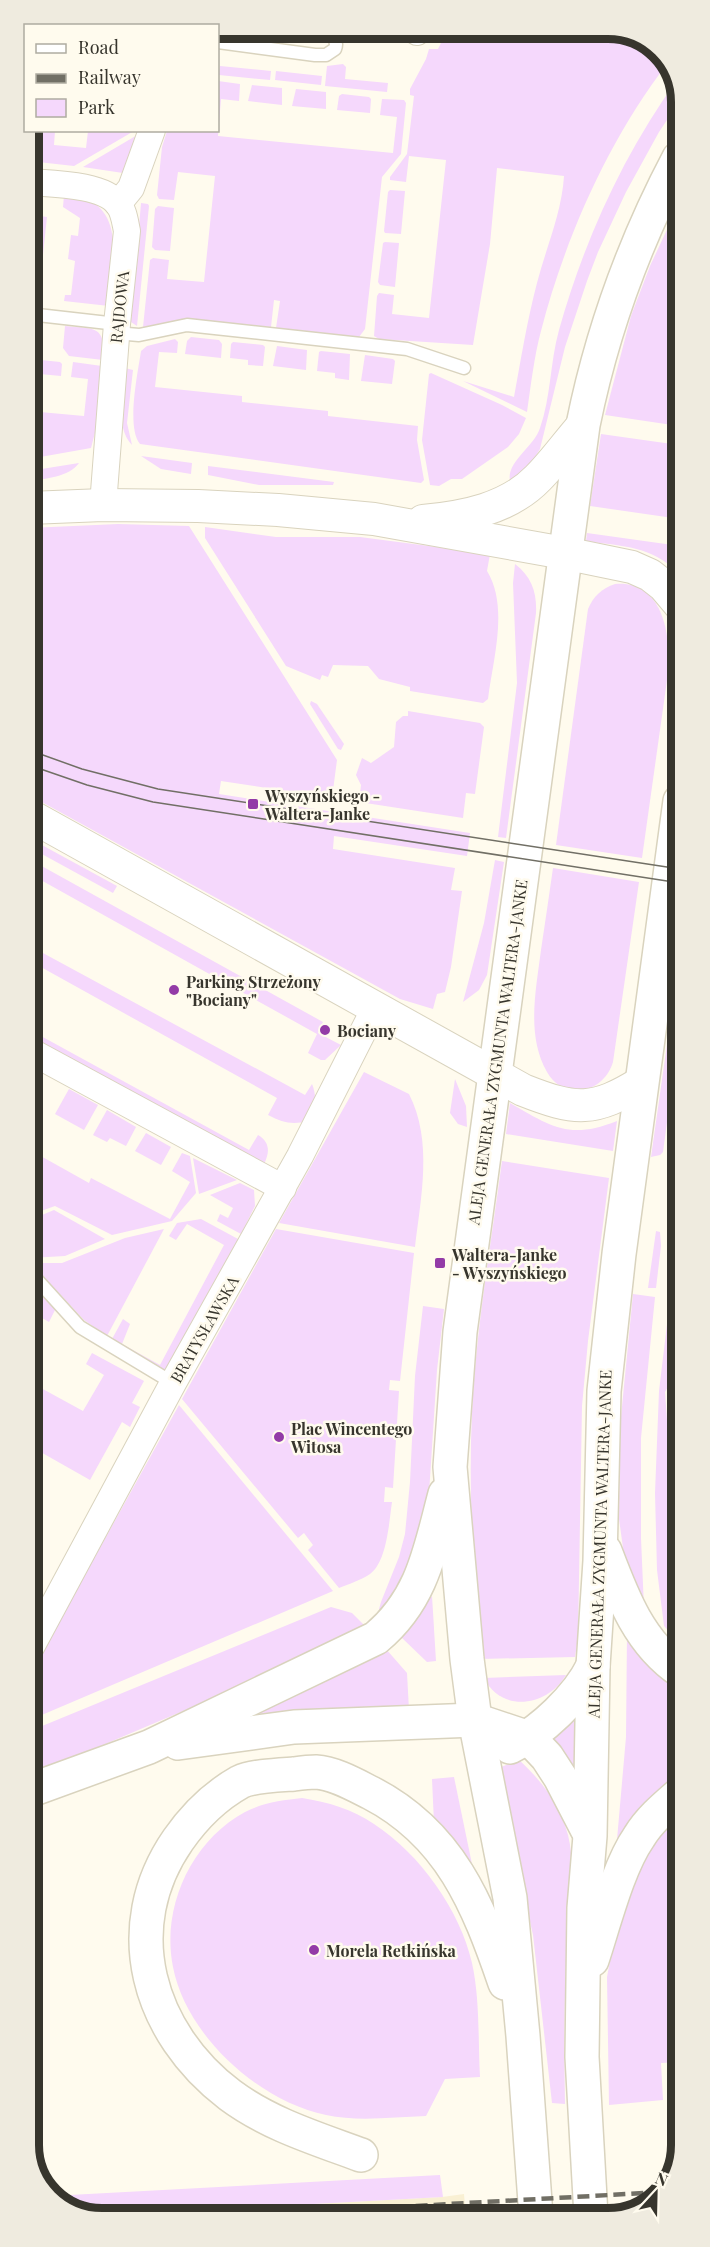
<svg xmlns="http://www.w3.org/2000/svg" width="710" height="2247" font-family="'Playfair Display',serif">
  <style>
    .built { fill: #f9f0d3 }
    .green { fill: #f5d8fc }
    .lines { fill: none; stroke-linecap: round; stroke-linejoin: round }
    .service-casing { stroke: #d9d3be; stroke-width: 15 }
    .minor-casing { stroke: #d9d3be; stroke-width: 28 }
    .tertiary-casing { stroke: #d9d3be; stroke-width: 34 }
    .secondary-casing { stroke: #d9d3be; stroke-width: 36 }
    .service { stroke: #fff; stroke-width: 12 }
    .minor { stroke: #fff; stroke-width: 26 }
    .tertiary { stroke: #fff; stroke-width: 32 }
    .secondary { stroke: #fff; stroke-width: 33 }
    .tram { stroke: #716f65; stroke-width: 1.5 }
    .rail { stroke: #716f65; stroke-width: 4.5; stroke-dasharray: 12 6; stroke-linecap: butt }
    .poi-dot { fill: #933ba7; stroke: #fffbee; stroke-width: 2 }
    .labels { text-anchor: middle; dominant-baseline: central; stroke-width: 5; stroke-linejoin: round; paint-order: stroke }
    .street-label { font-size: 16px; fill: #37352d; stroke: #fffbee }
    .poi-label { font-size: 16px; font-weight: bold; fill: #37352d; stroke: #fffbee; text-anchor: start }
    .rim { fill: none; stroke: #37352d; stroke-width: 8 }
  </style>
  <rect width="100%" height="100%" fill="#fffbee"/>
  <path class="built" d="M464 2194 466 2217 97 2218 92 2216 442 2197Z"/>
  <g class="green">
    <path d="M444 29H613L656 47 667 64C609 139 565 238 541 331 534 357 531 385 527 412L463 381 514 397C521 359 527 321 537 283 546 248 562 212 564 176L497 168 490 244 473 345 379 339 374 336 377 296 379 293 394 295 392 314 429 318 446 160 409 156 406 182 390 180V177L407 154 414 96 410 95V89L426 59 429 49H438L447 31Z"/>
    <path d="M343 64 346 67 345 79 388 83 387 92 325 86 327 66Z"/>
    <path d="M220 66 271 71 270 80 219 75Z"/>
    <path d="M276 71 322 76 321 85 275 80Z"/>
    <path d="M677 80 679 83V102L659 132 626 192 598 252 587 281 565 347 540 449 529 467 510 481C506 462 534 447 540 428 551 397 550 362 559 330 584 241 623 155 677 80Z"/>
    <path d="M218 81 240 84 239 101 221 99 218 136 393 153 397 117 380 115 382 99 404 100 406 103 401 154 382 177 365 329 359 337 276 328 280 301 274 300 271 327 185 319 143 327 150 260 153 258 169 260 167 279 204 282 215 176 178 172 174 200 159 199 157 195 162 147 167 131 218 130Z"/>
    <path d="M252 85 282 88V105L248 101Z"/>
    <path d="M296 89 326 92V109L292 106Z"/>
    <path d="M342 94 369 97 371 99 370 113 337 110 339 96Z"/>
    <path d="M29 131H55L54 145 86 148 88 131H134L74 166 29 161Z"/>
    <path d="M144 131 125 177 123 173 83 167Z"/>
    <path d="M390 190 405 191 401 234 385 233 384 231 388 192Z"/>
    <path d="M64 195C70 196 77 197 82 198 127 210 112 273 109 306L64 301 65 295H71L75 261 68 259 71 235 78 236 80 218 63 207Z"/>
    <path d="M141 203 148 204 149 206 137 326 131 322Z"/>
    <path d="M679 204V426L605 415 631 316 650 266Z"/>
    <path d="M158 206 174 208 170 251 155 250 152 247 155 209Z"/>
    <path d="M40 216 47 217 38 302 31 301Z"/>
    <path d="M385 242 399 243 395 287 380 285 378 282 383 243Z"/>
    <path d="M65 326C95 329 106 325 103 360L69 356 63 348Z"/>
    <path d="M191 337 219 340 222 344 221 358 185 354 187 341Z"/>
    <path d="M175 339 178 342 177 353 159 352 155 387 242 396V402L328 411V416L418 426 417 440 424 480 421 483 140 444C126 427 138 372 141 351L147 346Z"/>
    <path d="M233 342 263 345 265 347 263 366 248 365V360L230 358 231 344Z"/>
    <path d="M277 346 307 350 306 370 273 366Z"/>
    <path d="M321 351 350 354 349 380 335 378V373L317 371 319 352Z"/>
    <path d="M365 355 393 359 395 361 392 384 361 381Z"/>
    <path d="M32 359 60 362 62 364 61 376 29 373V360Z"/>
    <path d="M73 362 102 366 97 425 91 448 29 459V411L84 416 88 379 71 377Z"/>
    <path d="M125 368 133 370 127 423 132 445C114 426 124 391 125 368Z"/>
    <path d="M431 373 502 405 526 418 519 434 508 447 462 479H451L439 486 430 485 422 440 429 374Z"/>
    <path d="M601 434 679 445 680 519 590 506Z"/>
    <path d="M141 456 192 463 191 474 161 469Z"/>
    <path d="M79 463C69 477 45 479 29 481V471Z"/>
    <path d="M208 466 334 482 333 485H259L208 475Z"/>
    <path d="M118 524 189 526 337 760 332 798 221 781 219 794 470 833 467 856 334 836 333 849 455 868 451 890 462 891 451 967 445 992 437 994 433 1009 400 999 29 795V528Z"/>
    <path d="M205 527 276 537H360L490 554 487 571C509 607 493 659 488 699L483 703 410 691V687L379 679 368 666 333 665 328 677 322 675 320 680 286 666 205 538Z"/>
    <path d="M587 533 680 546V574C650 545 625 547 586 541Z"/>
    <path d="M515 564C532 577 537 593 536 613L506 838 498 837 517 683 513 583Z"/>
    <path d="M615 584C664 580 671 637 668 673L642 858 556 845 588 609C593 597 602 588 615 584Z"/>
    <path d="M311 701 317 704 344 744 341 750 338 749 310 704Z"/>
    <path d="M408 711 480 723 484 727 475 794 466 793 463 818 359 802 361 785 356 775 362 758 371 763 394 747 396 722 403 716H408Z"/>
    <path d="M29 838 117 886 113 893 29 847Z"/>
    <path d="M29 859 323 1022 318 1033 341 1045 325 1060H321L308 1053 317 1034 30 874Z"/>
    <path d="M495 860 504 862 487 975 479 990 463 1002 484 923Z"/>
    <path d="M553 868 639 882 613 1062C604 1093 564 1102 547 1072 526 1035 536 990 541 950 545 923 549 896 553 868Z"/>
    <path d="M30 946 305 1095 312 1084C318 1099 314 1107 309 1121 292 1125 283 1123 268 1115L277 1098 30 961Z"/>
    <path d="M680 953V1010L674 1042 673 1077 663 1152 660 1155 651 1157Z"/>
    <path d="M30 1030 249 1150 258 1135C270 1142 270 1152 264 1164L30 1037Z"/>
    <path d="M364 1072 409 1094C433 1141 421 1197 415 1247L279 1223Z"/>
    <path d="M455 1079 466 1106 467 1127 458 1124 450 1113Z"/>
    <path d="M69 1089 98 1105 84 1130 55 1114Z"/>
    <path d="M510 1103C552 1127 569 1140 617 1121L613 1151 506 1134Z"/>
    <path d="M107 1110 136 1127 126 1146 110 1138 107 1142 93 1135Z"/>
    <path d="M146 1133 171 1147 161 1165 135 1151Z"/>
    <path d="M30 1150 89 1183 91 1178 170 1219 190 1182 172 1171 182 1153 190 1156 196 1193 172 1221 112 1235 55 1206 30 1215Z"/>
    <path d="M193 1158 237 1180 199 1194Z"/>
    <path d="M502 1161 609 1178 588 1341 582 1406 578 1637 575 1657 479 1659C474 1577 468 1495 472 1413 476 1329 491 1245 502 1161Z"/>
    <path d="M680 1181 681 1364 665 1392 676 1544 681 1547V1644L664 1626 657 1570 655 1493 659 1391 676 1249 672 1193 673 1185Z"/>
    <path d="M240 1183 254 1190 255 1206 241 1234 217 1221 220 1214 228 1218 233 1208 210 1195Z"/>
    <path d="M54 1210 105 1239 65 1256 30 1258V1220Z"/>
    <path d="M201 1219 238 1239 165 1371 112 1339 123 1319 130 1324 122 1344 160 1365 224 1245 187 1224 176 1240 169 1236 177 1223Z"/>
    <path d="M164 1229 107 1336 84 1320 31 1263H62L125 1238Z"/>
    <path d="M276 1229 414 1253 400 1381 390 1380 389 1390 399 1391 393 1488 385 1487 384 1502H392C389 1522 387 1562 370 1574 361 1580 349 1584 339 1588L308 1550 313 1545 304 1533 298 1538 182 1399Z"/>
    <path d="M656 1231 660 1232 661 1246 656 1288H648Z"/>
    <path d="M30 1282 55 1310 49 1322 30 1311Z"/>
    <path d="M633 1294 655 1297 641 1438V1538L644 1608 624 1555 619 1519 620 1427Z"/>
    <path d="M423 1306 444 1309 437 1370 428 1509 423 1547 383 1615 379 1609 381 1602 399 1557 405 1534 410 1482 415 1376Z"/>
    <path d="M92 1353 144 1381 132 1403 140 1407 130 1427 122 1422 90 1480 30 1446V1382L83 1411 104 1375 86 1364Z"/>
    <path d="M179 1405 333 1591 30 1720V1674Z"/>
    <path d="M432 1596 436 1661 427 1662 400 1636Z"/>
    <path d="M331 1607 352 1613 367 1628 308 1658 30 1776V1731Z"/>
    <path d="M627 1633 681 1683V1774L657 1795 616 1851 626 1737Z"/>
    <path d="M386 1649 407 1673 409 1710 219 1724Z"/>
    <path d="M566 1675C548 1706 502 1714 484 1678Z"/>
    <path d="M579 1711 577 1781 546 1743Z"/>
    <path d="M519 1760C542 1781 560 1805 568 1835 577 1871 568 1909 567 1944 564 1998 564 2050 565 2104L552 2103 533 1935 496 1769Z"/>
    <path d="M454 1777 473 1869 434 1823 432 1779Z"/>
    <path d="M302 1798C328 1802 352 1809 374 1824 420 1854 460 1910 472 1963 480 1999 478 2040 480 2077L445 2079 426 2116C393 2117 358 2122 326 2115 258 2101 186 2035 173 1967 161 1908 191 1841 245 1812 262 1803 283 1800 302 1798Z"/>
    <path d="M681 1808V2062L661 2063 663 2100 609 2105 607 1977 615 1934 641 1866 662 1828Z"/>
    <path d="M440 2175 443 2197 92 2216 54 2200 51 2196Z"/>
  </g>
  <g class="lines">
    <g class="service-casing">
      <g id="service">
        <path d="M218 42 315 55H326L335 49C339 39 330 34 323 29"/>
        <path d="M29 314 117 324"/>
        <path d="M116 333 139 335 187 325 407 349 464 368"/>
        <path d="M30 1272 80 1327 173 1383"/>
      </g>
    </g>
    <g class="minor-casing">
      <g id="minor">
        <path d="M417 32 419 29"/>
        <path d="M29 182C53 184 103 184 118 204 124 211 125 222 127 231L117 324 103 505"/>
        <path d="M118 204 131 188 152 130"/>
        <path d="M30 1051 283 1188"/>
        <path d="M30 1649 173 1383 300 1156 375 1008"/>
      </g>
    </g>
    <g class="tertiary-casing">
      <g id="tertiary">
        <path d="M29 508 103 505 198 506 278 510 374 519 564 553 632 567 650 575 664 586 680 605"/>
        <path d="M423 521C464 517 508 509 538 478 554 462 568 442 583 425"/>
        <path d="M29 815 523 1090C576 1111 594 1112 642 1082"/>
      </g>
    </g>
    <g class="secondary-casing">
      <g id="secondary">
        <path d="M605 1551C622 1596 639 1643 681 1671"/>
        <path d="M178 1743 294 1727 475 1720 529 1738 547 1757 560 1777 587 1829"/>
        <path d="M510 1747C541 1732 578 1697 593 1666"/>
        <path d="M31 1790 149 1747 376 1638C423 1599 430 1550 445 1494"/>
        <path d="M592 1960C604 1924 618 1867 639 1837 650 1819 666 1806 681 1793"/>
        <path d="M361 2155C315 2138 269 2124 230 2095 148 2033 117 1928 178 1840 194 1817 215 1796 240 1782 252 1776 280 1775 294 1774 301 1773 309 1772 316 1772 334 1773 355 1785 371 1793 450 1834 478 1904 505 1983"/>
        <path d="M536 2216 523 2036 510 1898 475 1720 467 1659 450 1467 460 1332 583 425C602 331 634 243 679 158"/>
        <path d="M591 2216 582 2057 584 1908 590 1836 593 1666 600 1561 604 1391 619 1254 680 801"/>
      </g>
    </g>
    <use href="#service" class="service"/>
    <use href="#minor" class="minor"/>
    <use href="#tertiary" class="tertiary"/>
    <use href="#secondary" class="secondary"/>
    <g class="tram">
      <path d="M29 750 82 769 158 789 680 869"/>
      <path d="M29 765 87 785 153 802 680 883"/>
    </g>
    <g class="rail">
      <path d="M486 2217 639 2208"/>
      <path d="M200 2218 663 2192"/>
    </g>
  </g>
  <g class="poi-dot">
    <rect x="247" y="798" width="12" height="12" rx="3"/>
    <circle cx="174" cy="990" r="6"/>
    <circle cx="325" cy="1030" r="6"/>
    <rect x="434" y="1257" width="12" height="12" rx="3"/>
    <circle cx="279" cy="1437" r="6"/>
    <circle cx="314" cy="1950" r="6"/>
  </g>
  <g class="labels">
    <g class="street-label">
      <text transform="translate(119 307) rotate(-84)">RAJDOWA</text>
      <text transform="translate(497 1052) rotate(-82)">ALEJA GENERAŁA ZYGMUNTA WALTERA-JANKE</text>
      <text transform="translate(204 1329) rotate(-60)">BRATYSŁAWSKA</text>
      <text transform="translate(599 1544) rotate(-88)">ALEJA GENERAŁA ZYGMUNTA WALTERA-JANKE</text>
    </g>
    <g class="poi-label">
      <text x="265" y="795">Wyszyńskiego -<tspan x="265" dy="18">Waltera-Janke</tspan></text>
      <text x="186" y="981">Parking Strzeżony<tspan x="186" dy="18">"Bociany"</tspan></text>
      <text x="337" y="1030">Bociany</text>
      <text x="452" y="1254">Waltera-Janke<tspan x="452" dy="18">- Wyszyńskiego</tspan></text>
      <text x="291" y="1428">Plac Wincentego<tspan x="291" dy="18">Witosa</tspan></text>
      <text x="326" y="1950">Morela Retkińska</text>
    </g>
  </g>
  <path d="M0 0H710V2247H0ZM102 39H608A63 63 0 0 1 671 102V2145A63 63 0 0 1 608 2208H102A63 63 0 0 1 39 2145V102A63 63 0 0 1 102 39Z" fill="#efebdf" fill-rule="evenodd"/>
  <path class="rim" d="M102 39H608A63 63 0 0 1 671 102V2145A63 63 0 0 1 608 2208H102A63 63 0 0 1 39 2145V102A63 63 0 0 1 102 39Z"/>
  <rect x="24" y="24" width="195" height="108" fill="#fffbee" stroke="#afaca1" stroke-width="1.5"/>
  <rect x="36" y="44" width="30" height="9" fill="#ffffff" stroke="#afaca1" stroke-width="1.5"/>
  <text x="78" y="54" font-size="18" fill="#37352d">Road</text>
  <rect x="36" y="74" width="30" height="9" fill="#716f65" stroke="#afaca1" stroke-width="1.5"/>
  <text x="78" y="84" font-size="18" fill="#37352d">Railway</text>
  <rect x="36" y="99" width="30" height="18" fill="#f5d8fc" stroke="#afaca1" stroke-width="1.5"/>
  <text x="78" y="114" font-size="18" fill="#37352d">Park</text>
  <g transform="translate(656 2193) rotate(22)" stroke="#fffbee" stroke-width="4.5" paint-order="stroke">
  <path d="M0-4.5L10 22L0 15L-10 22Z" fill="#37352d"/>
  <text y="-9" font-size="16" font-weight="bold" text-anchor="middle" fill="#37352d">N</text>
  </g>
</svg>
